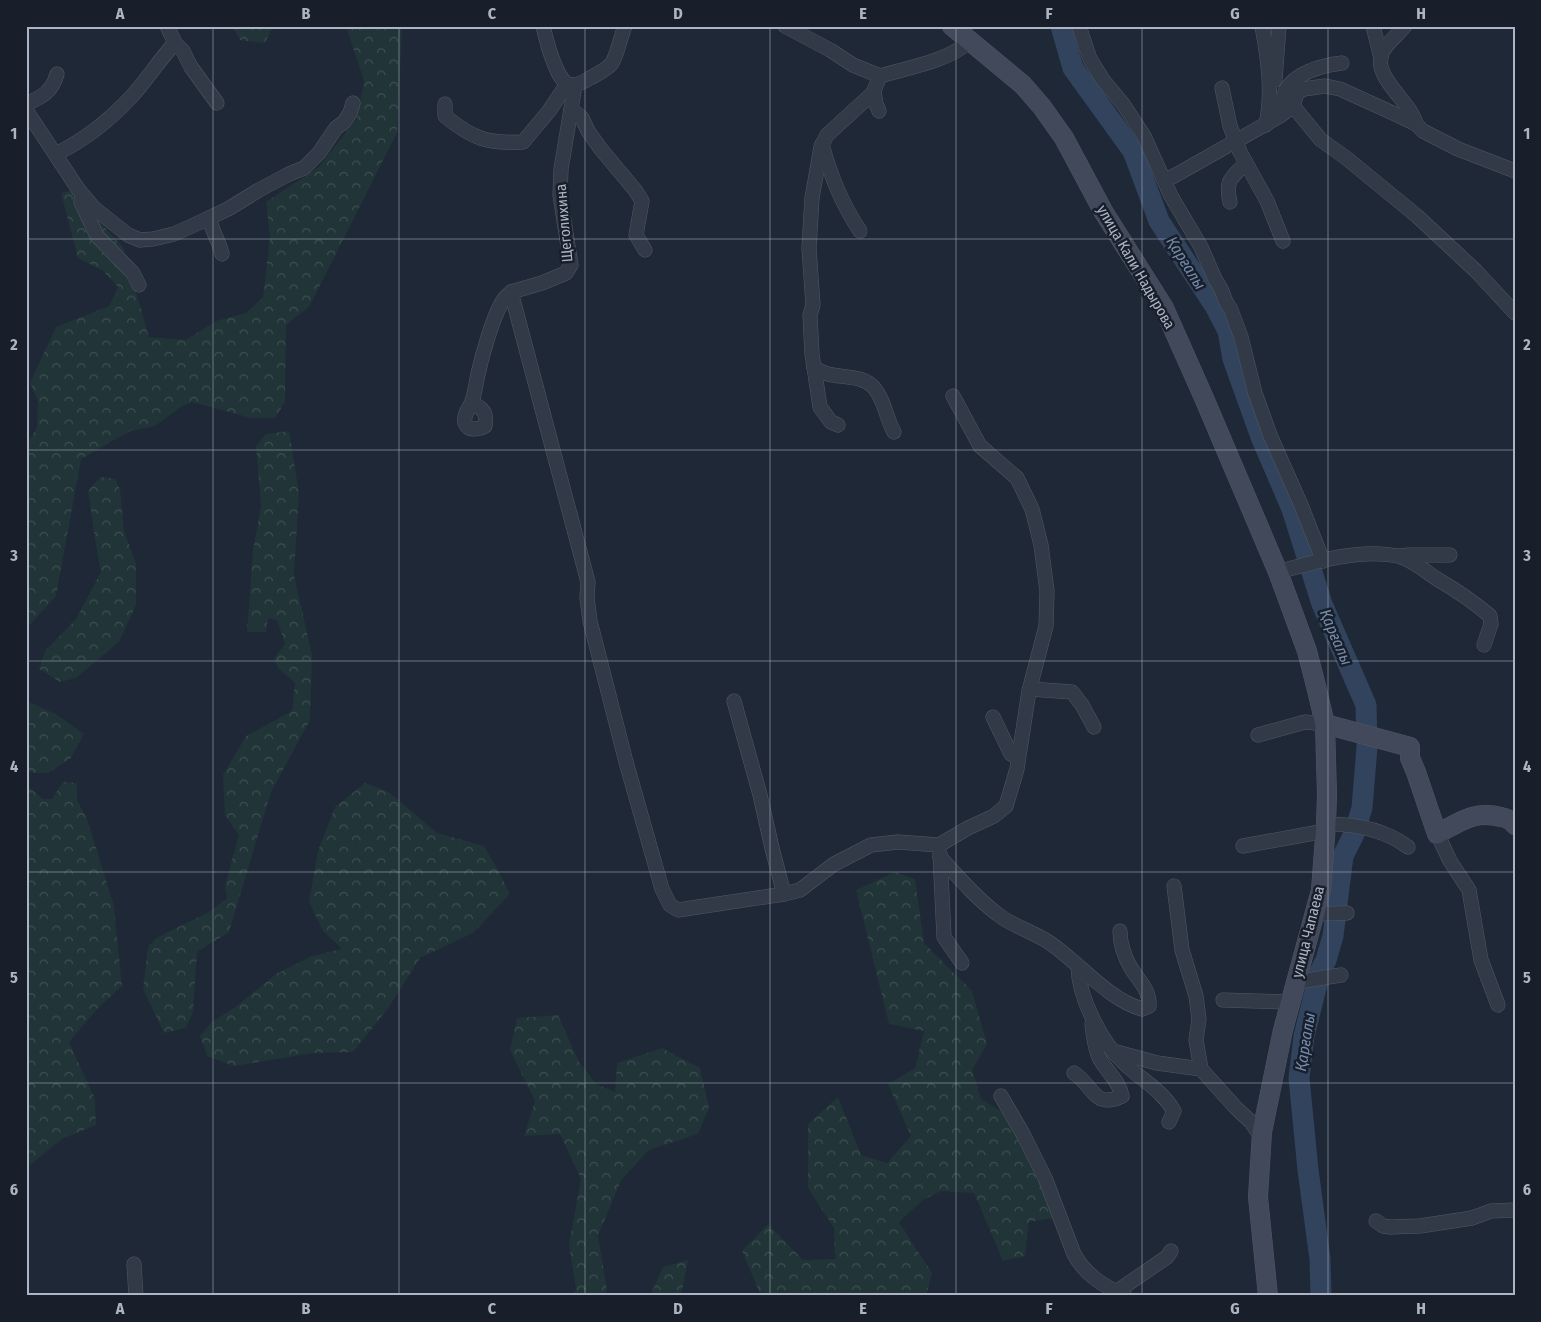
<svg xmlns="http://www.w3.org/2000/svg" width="1541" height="1322" font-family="'Fira Sans Condensed',sans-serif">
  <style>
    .forest { fill: url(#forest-crowns) }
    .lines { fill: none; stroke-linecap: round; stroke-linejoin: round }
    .river { stroke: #32435e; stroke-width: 21 }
    .street-casing { stroke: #505865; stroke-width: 15 }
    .secondary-casing { stroke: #505865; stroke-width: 20 }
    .street { stroke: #333a47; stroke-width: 14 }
    .secondary { stroke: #41495a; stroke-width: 19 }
    .grid { fill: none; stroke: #adb5c4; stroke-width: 1; stroke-opacity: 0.55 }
    .labels { text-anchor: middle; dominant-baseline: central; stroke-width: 5; stroke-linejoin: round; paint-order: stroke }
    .street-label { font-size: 15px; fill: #adb5c4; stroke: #181f2b }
    .water-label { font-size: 16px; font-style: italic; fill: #748bac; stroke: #181f2b }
    .neatline { fill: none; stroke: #adb5c4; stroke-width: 2 }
    .grid-label { font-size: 16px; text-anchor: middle; font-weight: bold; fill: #adb5c4 }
  </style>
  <defs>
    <pattern id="forest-crowns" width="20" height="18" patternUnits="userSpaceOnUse" patternTransform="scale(1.25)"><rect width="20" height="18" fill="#213437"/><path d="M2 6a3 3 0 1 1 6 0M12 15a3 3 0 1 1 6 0" fill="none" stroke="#3f4f52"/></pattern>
  </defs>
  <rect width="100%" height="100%" fill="#1f2836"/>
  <g class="forest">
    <path d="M233 26H273L265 43 240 40Z"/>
    <path d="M346 26H399L402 31 397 133 309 307 286 325 285 402 275 418H251L192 402 181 407 155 426 130 431 81 459 56 596 26 629V446L37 427 38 401 30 383 56 327 109 306 118 287 103 271 78 258 61 193 70 191 123 247 149 337 186 340 216 321 246 313 263 297 270 237 266 202 319 167 357 118 364 81Z"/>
    <path d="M289 431 299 493 294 575 312 655 310 720 271 792 229 932 197 952 193 1012 186 1028 164 1033 143 989 148 947 156 938 209 912 227 898 225 885 239 835 225 815 223 775 246 736 292 711 295 683 278 668 274 658 285 644 277 620 268 618 266 632H247L253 550 261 506 256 446 266 434Z"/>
    <path d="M100 477 115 479 120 490 124 531 136 563V605L119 642 76 678 60 682 39 669 45 651 76 619 101 572 96 545 88 491Z"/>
    <path d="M26 701 56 714 84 734 71 758 48 773H32L26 769Z"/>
    <path d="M63 782 77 783V800L87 819 114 906 122 986 99 1007 69 1042 95 1099 96 1125 62 1139 26 1168V785L43 799H52Z"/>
    <path d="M365 783 389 792 437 833 484 846 497 868 510 894 473 933 420 958 387 1010 353 1052 313 1053 234 1066 207 1056 200 1036 211 1023 238 1005 276 974 312 956 342 949 323 931 309 902 318 851 335 807Z"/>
    <path d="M895 872 915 879 924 943 972 991 987 1044 972 1070 981 1099 1015 1120 1060 1217 1029 1222 1025 1256 1003 1261 974 1193 941 1191 923 1200 899 1222 932 1273 926 1296H761L742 1251 768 1224 803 1260 835 1259 834 1228 808 1188V1124L838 1097 861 1155 887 1163 911 1136 888 1084 915 1068 924 1031 889 1024 856 890Z"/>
    <path d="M558 1015 579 1062 596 1084 615 1092 617 1063 662 1048 700 1068 709 1108 698 1134 649 1150 621 1180 598 1236 607 1290 605 1296H571L576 1289 569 1244 581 1179 560 1134 524 1136 535 1101 510 1050 517 1018Z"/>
    <path d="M688 1260 681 1296H650L663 1267Z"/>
  </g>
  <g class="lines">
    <path class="river" d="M1061 26 1073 68 1133 151 1159 221 1215 306 1228 331 1233 359 1261 437 1292 509 1322 604 1366 705 1367 747 1362 808 1354 834 1343 856 1333 936 1326 960 1320 972 1304 1036 1299 1078 1308 1170 1320 1259 1321 1296"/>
    <g class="street-casing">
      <g id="street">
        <path d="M167 26 175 43"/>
        <path d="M543 26C546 39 549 51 554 63 562 83 568 92 590 78 597 74 608 69 612 63 617 55 621 36 625 26"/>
        <path d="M785 26 830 50 853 65 880 76"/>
        <path d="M1079 26 1090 59 1103 80 1123 104 1144 136 1171 196 1201 247 1215 279 1221 289 1226 302 1231 310 1241 337 1255 393 1270 435 1301 505 1323 561"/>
        <path d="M1262 26C1268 59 1273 92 1266 125"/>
        <path d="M1373 26 1381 58"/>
        <path d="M1405 26C1398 35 1387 42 1382 53 1372 78 1411 101 1416 124"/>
        <path d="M1275 80 1279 26"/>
        <path d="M1222 88 1230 126 1240 152 1267 201 1283 241"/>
        <path d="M874 92 876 104 879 111"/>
        <path d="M26 104C42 97 52 92 57 74"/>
        <path d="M445 104V116C473 139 488 144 523 142L549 111 567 84"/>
        <path d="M1293 106 1321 140 1345 157 1417 216 1476 271 1515 313"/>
        <path d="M571 109 582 118 588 131 600 148 635 190 642 201 636 235 645 250"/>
        <path d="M26 110 78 189 94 208 128 235 140 240 153 239 174 234 194 225 228 209 259 190 289 174 304 168 319 153 336 128 344 122 350 113 353 103"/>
        <path d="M1281 115C1281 107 1281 100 1285 92 1293 73 1323 65 1342 63"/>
        <path d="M822 144C830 175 842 204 860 231"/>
        <path d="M56 154C84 140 112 118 133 95 148 78 160 59 175 43L183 51 191 67 217 103"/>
        <path d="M1164 180 1174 176 1280 116 1293 106 1297 93 1304 89 1325 86 1340 89 1395 114 1416 124 1423 131 1458 149 1515 171"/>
        <path d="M82 195 81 202 97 236 125 265 133 273 139 285"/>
        <path d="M1230 202C1225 180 1231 178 1246 163"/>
        <path d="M209 218C212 231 219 241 222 254"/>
        <path d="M511 292 588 582 587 598 590 621 626 762 662 889 670 905 678 910 784 894 800 890 834 864 871 845 898 842 939 845 968 828 994 816 1006 806 1017 769 1029 691 1046 626 1047 591 1041 545 1032 509 1017 478 980 446 953 396"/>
        <path d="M511 292 542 283 566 273 571 265 560 195 561 169 575 85"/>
        <path d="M814 368C818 370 823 373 828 374 843 378 865 375 875 389 885 401 886 418 894 432"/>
        <path d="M472 403C484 409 487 413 485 426 479 429 468 432 465 423 463 414 470 408 472 401 475 393 476 383 478 374 482 356 492 320 501 304 503 299 508 295 511 292"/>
        <path d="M838 425 831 422 820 407 812 354 810 315 813 305 809 248 812 198 821 147 827 135 873 93 880 76C910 67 945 62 969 42"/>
        <path d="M1400 556 1409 555H1450"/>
        <path d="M1278 572C1314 562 1361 548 1398 556 1413 560 1425 571 1437 579 1456 590 1474 602 1490 616L1491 624 1484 645"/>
        <path d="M1030 689 1072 692 1082 705 1094 727"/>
        <path d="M734 701 760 795 772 848 784 894"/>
        <path d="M993 717 1011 754 1018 758"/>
        <path d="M1258 735 1305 722 1325 724"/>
        <path d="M1326 824C1356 824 1384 829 1408 847"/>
        <path d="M1436 831 1450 861 1469 890 1481 960 1498 1005"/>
        <path d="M1243 846 1325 831"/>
        <path d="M940 854 944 937 962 963"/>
        <path d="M940 857C959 878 977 899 1000 916 1015 927 1034 932 1050 943 1078 962 1109 1000 1142 1009L1149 1006C1150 990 1139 981 1131 968 1124 956 1120 944 1120 931"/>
        <path d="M1174 886 1182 950 1196 996 1199 1019 1196 1040 1201 1069 1236 1108 1251 1122 1262 1138"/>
        <path d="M1314 914 1347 913"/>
        <path d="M1078 967C1079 998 1101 1042 1124 1063 1140 1079 1162 1090 1174 1111L1169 1122"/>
        <path d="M1296 982 1341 975"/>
        <path d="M1223 1000 1291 1002"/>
        <path d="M1113 1051 1157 1063 1201 1069"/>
        <path d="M1074 1073C1093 1085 1094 1110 1122 1096 1119 1079 1104 1070 1098 1055 1095 1046 1093 1034 1092 1024"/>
        <path d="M1001 1096 1023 1134 1045 1178 1074 1254C1085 1275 1104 1286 1125 1296"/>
        <path d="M1376 1221 1383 1226 1390 1227 1420 1226 1472 1218 1491 1211 1515 1210"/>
        <path d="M134 1264 136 1296"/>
        <path d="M1116 1292 1167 1257 1171 1251"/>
      </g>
    </g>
    <g class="secondary-casing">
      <g id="secondary">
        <path d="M952 26 1023 85 1042 107 1064 138 1103 211 1164 308 1204 398 1278 572 1307 651 1317 690 1325 724 1327 795 1326 824 1321 890 1283 1030 1262 1132 1258 1197 1268 1296"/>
        <path d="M1325 724 1410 747V758L1416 772 1436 831"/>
        <path d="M1437 834C1460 822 1474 810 1501 817 1507 818 1511 820 1515 825"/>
      </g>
    </g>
    <use href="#street" class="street"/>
    <use href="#secondary" class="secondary"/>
  </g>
  <path class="grid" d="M213 26V1296M399 26V1296M585 26V1296M770 26V1296M956 26V1296M1142 26V1296M1328 26V1296M26 239H1515M26 450H1515M26 661H1515M26 872H1515M26 1083H1515"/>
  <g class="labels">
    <g class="street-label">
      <text transform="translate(564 223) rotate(-95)">Щеголихина</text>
      <text transform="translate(1136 267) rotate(60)">улица Кали Надырова</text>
      <text transform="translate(1308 932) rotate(-76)">улица Чапаева</text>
    </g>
    <g class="water-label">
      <text transform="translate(1186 263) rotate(58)">Қарғалы</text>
      <text transform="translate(1336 637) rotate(67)">Қарғалы</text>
      <text transform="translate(1305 1042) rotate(-81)">Қарғалы</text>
    </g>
  </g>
  <rect width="1541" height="1322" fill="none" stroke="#181f2b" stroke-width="55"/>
  <rect x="28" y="28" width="1486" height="1266" class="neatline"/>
  <g class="grid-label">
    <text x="120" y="19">A</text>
    <text x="306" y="19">B</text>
    <text x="492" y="19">C</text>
    <text x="678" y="19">D</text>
    <text x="863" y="19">E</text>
    <text x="1049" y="19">F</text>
    <text x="1235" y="19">G</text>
    <text x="1421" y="19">H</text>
    <text x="14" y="139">1</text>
    <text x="1527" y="139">1</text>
    <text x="14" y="350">2</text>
    <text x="1527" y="350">2</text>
    <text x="14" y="561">3</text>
    <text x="1527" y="561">3</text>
    <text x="14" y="772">4</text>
    <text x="1527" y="772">4</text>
    <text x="14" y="983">5</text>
    <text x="1527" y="983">5</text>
    <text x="14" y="1195">6</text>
    <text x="1527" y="1195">6</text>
    <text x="120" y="1314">A</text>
    <text x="306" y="1314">B</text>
    <text x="492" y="1314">C</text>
    <text x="678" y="1314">D</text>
    <text x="863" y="1314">E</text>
    <text x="1049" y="1314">F</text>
    <text x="1235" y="1314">G</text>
    <text x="1421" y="1314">H</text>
  </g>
</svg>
